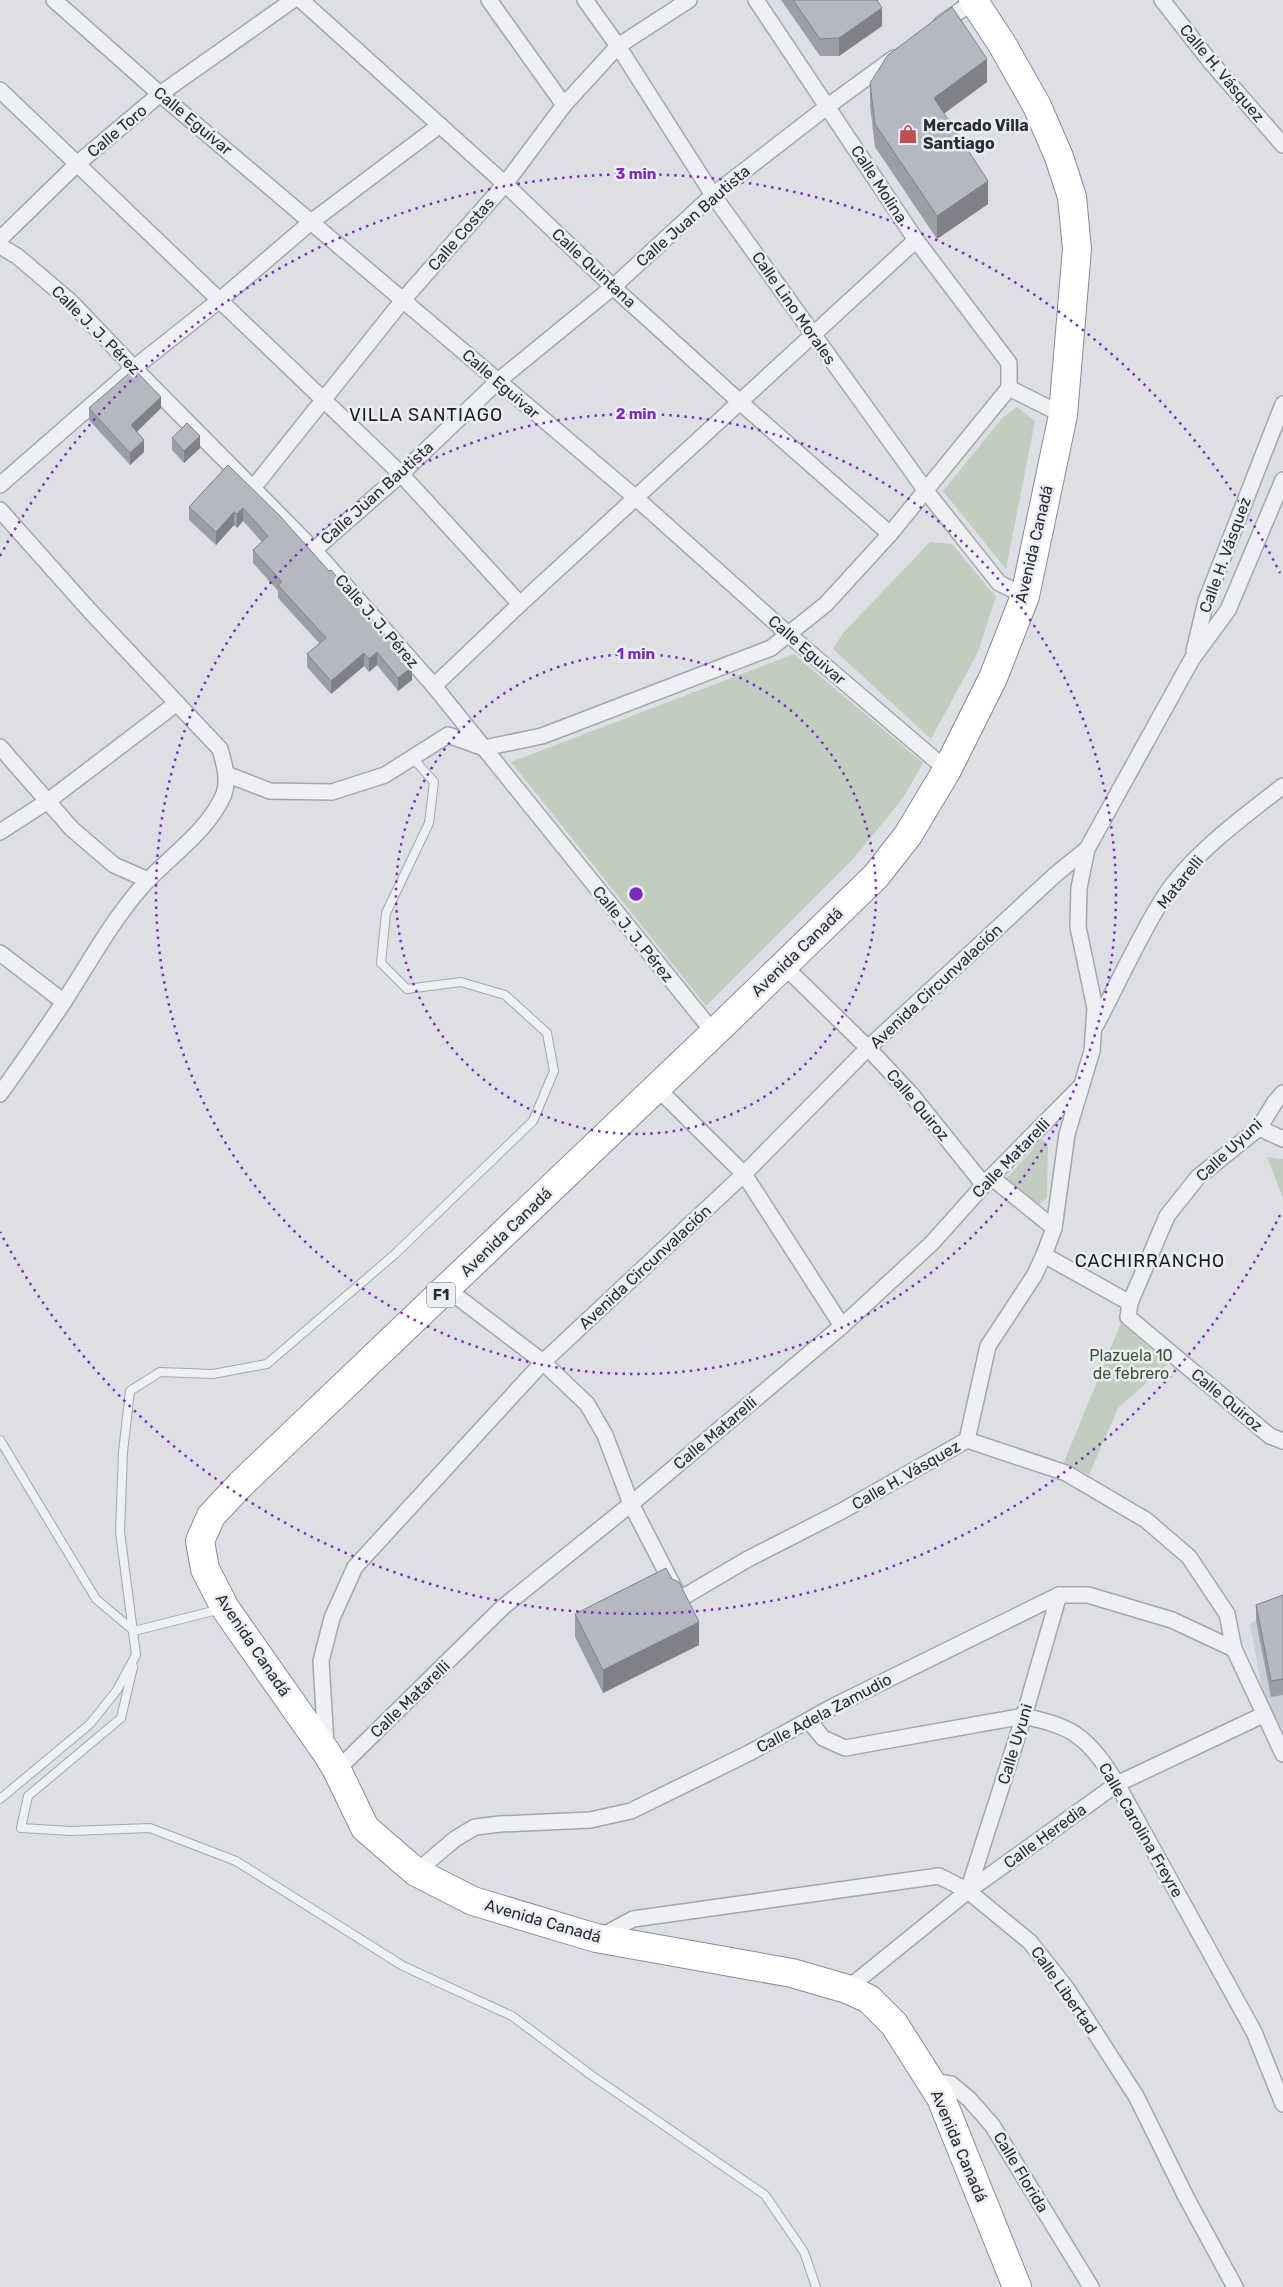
<svg xmlns="http://www.w3.org/2000/svg" width="1283" height="2287" font-family="Rubik,sans-serif">
  <style>
    .built { fill: #cbced6 }
    .green { fill: #c1cebf }
    .lines { fill: none; stroke-linecap: round; stroke-linejoin: round }
    .lane-casing { stroke: #a3a6ae; stroke-width: 10 }
    .street-casing { stroke: #a3a6ae; stroke-width: 18 }
    .highway-casing { stroke: #868c9a; stroke-width: 30 }
    .lane { stroke: #eff0f4; stroke-width: 8 }
    .street { stroke: #eff0f4; stroke-width: 15 }
    .highway { stroke: #fff; stroke-width: 28 }
    .wall { fill: #9c9ea6 }
    .shaded-wall { fill: #7f8187 }
    .building { fill: #b5b8c1; stroke: #7f8187 }
    .ring { fill: none; stroke: #7b2cbf; stroke-width: 2.5; stroke-dasharray: 2.5 5 }
    .labels { text-anchor: middle; dominant-baseline: central; stroke-width: 5; stroke-linejoin: round; paint-order: stroke }
    .shield { fill: #eceef3; stroke: #636772; stroke-width: 1 }
    .shield-label { font-size: 15px; font-weight: bold; fill: #282d3a }
    .street-label { font-size: 16px; fill: #282d3a; stroke: #eceef3 }
    .poi-label { font-size: 16px; font-weight: bold; fill: #282d3a; stroke: #eceef3; text-anchor: start }
    .park-label { font-size: 16px; fill: #395437; stroke: #eceef3 }
    .neighbourhood-label { font-size: 18px; letter-spacing: 1px; fill: #1b1e2a; stroke: #eceef3 }
    .centre { fill: #7b2cbf; stroke: #eceef3; stroke-width: 2.5 }
    .ring-label { font-size: 15px; text-anchor: middle; font-weight: bold; fill: #7b2cbf; stroke: #eceef3; stroke-width: 5; stroke-linejoin: round; paint-order: stroke }
  </style>
  <rect width="100%" height="100%" fill="#dddfe5"/>
  <path class="built" d="M1283 1610V1730L1264 1701 1250 1623Z"/>
  <g class="green">
    <path d="M1017 407 1035 421 1006 569 943 491 1003 417Z"/>
    <path d="M930 542 952 544 996 597 978 652 931 739 833 649 843 633Z"/>
    <path d="M794 654 923 763 903 798 854 858 706 1006 511 762Z"/>
    <path d="M1042 1139 1048 1144 1047 1198 1040 1204 1032 1201 1006 1179Z"/>
    <path d="M1267 1157 1283 1159V1198Z"/>
    <path d="M1121 1323 1168 1364 1118 1408 1089 1475 1064 1462Z"/>
  </g>
  <g class="lines">
    <g class="lane-casing">
      <g id="lane">
        <path d="M0 1440 96 1599 134 1631 221 1609"/>
        <path d="M133 1667 121 1718 28 1796 21 1828 71 1831 150 1828 236 1861 403 1966 512 2016 591 2075 765 2195 804 2252 816 2287"/>
        <path d="M0 1799 90 1724 117 1690 136 1655 120 1532 123 1452 130 1391 160 1372 213 1374 267 1364 395 1254 533 1121 554 1071 547 1033 505 995 461 982 407 989 381 963 386 913 429 823 434 782 412 757"/>
      </g>
    </g>
    <g class="street-casing">
      <g id="street">
        <path d="M54 0 160 94 636 498 788 634 947 770"/>
        <path d="M301 0 505 184 613 287 741 403 890 534"/>
        <path d="M489 0 564 105"/>
        <path d="M585 0 618 46 713 195 926 491 999 583 1025 596"/>
        <path d="M1162 0 1209 60 1283 145"/>
        <path d="M941 24 974 1"/>
        <path d="M0 90 401 474 520 604"/>
        <path d="M0 239 77 164 160 94 293 0"/>
        <path d="M0 246 17 256 71 302 134 368 314 550 434 686 714 1033"/>
        <path d="M1009 388 1063 415"/>
        <path d="M0 485 134 368 221 299 311 222 440 125"/>
        <path d="M253 488 403 300 505 184 564 105 618 46 689 0"/>
        <path d="M0 510 90 611 220 749C224 763 229 779 224 794 207 834 166 858 139 890 110 924 89 963 65 1000 44 1032 22 1063 0 1094"/>
        <path d="M314 550 401 474 498 381 613 287 713 195 828 106 894 58"/>
        <path d="M1194 651 1206 601 1283 404"/>
        <path d="M434 686 520 604 916 240"/>
        <path d="M0 747 72 829 114 865 148 880"/>
        <path d="M226 774 270 791 332 792 385 775 448 735 484 748 542 736 771 648 826 604 890 534 1009 388V363L916 240 756 0"/>
        <path d="M0 832 48 801 177 703"/>
        <path d="M0 953 64 1002"/>
        <path d="M783 965 868 1048 911 1094 984 1185"/>
        <path d="M1096 1025C1118 984 1139 936 1164 897 1190 856 1244 816 1283 786"/>
        <path d="M656 1087 744 1174 842 1326"/>
        <path d="M1283 1093 1275 1102 1259 1128 1198 1177 1167 1216 1130 1303 1128 1317 1270 1436 1283 1441"/>
        <path d="M1259 1128 1283 1139"/>
        <path d="M991 1177 1054 1228"/>
        <path d="M1044 1255 1130 1303"/>
        <path d="M447 1289 543 1362 587 1404 605 1435 631 1504 678 1595 685 1596 748 1559 842 1511 967 1440 988 1346 1034 1276 1044 1255 1054 1228 1067 1134 1092 1051 1095 1008 1078 927 1079 888 1087 849 1192 659 1228 610 1283 480"/>
        <path d="M967 1440 1066 1473 1146 1520 1189 1557 1227 1614 1234 1649 1283 1754"/>
        <path d="M809 1721 823 1738 845 1748 1024 1716C1040 1720 1060 1724 1075 1734 1093 1746 1106 1766 1117 1784L1254 2032 1283 2104"/>
        <path d="M326 1745 321 1661 332 1618 355 1567 543 1362 744 1174 868 1048 1056 874 1087 849"/>
        <path d="M337 1770 503 1607 631 1504 842 1326 932 1243 991 1177 1079 1088"/>
        <path d="M416 1872 455 1839 475 1827 500 1824 590 1820 631 1811 749 1753 834 1706 1059 1595H1088L1172 1620 1234 1649"/>
        <path d="M968 1891 1024 1716 1059 1595"/>
        <path d="M600 1937 633 1919 939 1876 968 1891 1030 1942 1067 1989 1136 2096 1186 2197 1235 2287"/>
        <path d="M847 1989 968 1891 1117 1784 1263 1715"/>
        <path d="M930 2081 951 2084 969 2099 992 2125 1091 2287"/>
      </g>
    </g>
    <g class="highway-casing">
      <path id="highway" d="M973 0 1002 44 1037 106 1059 157 1072 197 1077 249 1063 415 1025 596 993 678 947 770 908 835 876 876 714 1033 241 1484 211 1516 200 1541 205 1569 225 1608 326 1752 337 1770 365 1828 416 1872 473 1901 596 1938 792 1973 847 1989 869 1999 894 2024 941 2098 1017 2287"/>
    </g>
    <use href="#lane" class="lane"/>
    <use href="#street" class="street"/>
    <use href="#highway" class="highway"/>
  </g>
  <g class="wall">
    <path d="M781 0H877L882 26 839 56H820Z"/>
    <path d="M987 82 944 113 988 204 937 239 875 147 870 106V83Z"/>
    <path d="M89 408H161L137 432 144 452 130 465 89 420Z"/>
    <path d="M172 438 200 448 184 463 172 450Z"/>
    <path d="M228 465 412 680 398 691 377 665 369 672 364 666 331 694 307 667V654L320 644 278 598V591L253 563V550L262 542 243 521 237 528 234 525 216 545 189 520V507Z"/>
    <path d="M1283 1595V1695L1271 1697 1256 1621V1605Z"/>
    <path d="M575 1614 699 1645 603 1693 575 1637Z"/>
  </g>
  <g class="shaded-wall">
    <path d="M882 8V26L839 56V38Z"/>
    <path d="M987 59V82L934 121V98Z"/>
    <path d="M988 181V204L937 239V216Z"/>
    <path d="M161 397V408L131 437V425Z"/>
    <path d="M200 436V448L184 463V451Z"/>
    <path d="M144 440V452L130 465V453Z"/>
    <path d="M243 508V521L237 528V514Z"/>
    <path d="M234 512V525L216 545V532Z"/>
    <path d="M377 652V665L369 672V659Z"/>
    <path d="M364 653V666L331 694V681Z"/>
    <path d="M412 667V680L398 691V678Z"/>
    <path d="M699 1622V1645L603 1693V1670Z"/>
  </g>
  <g class="building">
    <path d="M793 0H877L882 8 839 38 820 39Z"/>
    <path d="M952 7 987 59 934 98 988 181 937 216 875 124 870 83 888 55Z"/>
    <path d="M134 369 161 397 131 425 144 440 130 453 89 408Z"/>
    <path d="M187 423 200 436 184 451 172 438Z"/>
    <path d="M228 465 280 516 329 571 331 570 412 667 398 678 377 652 369 659 364 653 331 681 307 654 326 638 278 585 282 582 253 550 268 536 243 508 237 514 234 512 216 532 189 507Z"/>
    <path d="M666 1568 672 1579 679 1582 699 1622 603 1670 575 1614Z"/>
    <path d="M1283 1595V1679L1271 1681 1256 1605Z"/>
  </g>
  <g class="ring">
    <circle cx="636" cy="894" r="240"/>
    <circle cx="636" cy="894" r="480"/>
    <path d="M1280 1215A720 720 0 0 1 0 1232M0 556A720 720 0 0 1 1280 573"/>
  </g>
  <defs>
    <g id="shop-bare" transform="scale(1.5)"><path d="M-5-2.5h2.3a2.7 3.5 0 0 1 5.4 0H5L5.5 6h-11ZM-1.5-2.5h3a1.5 2.3 0 0 0-3 0Z" fill="#bd4f53" stroke="#eceef3" stroke-width="2.5" paint-order="stroke"/></g>
  </defs>
  <g fill-rule="evenodd">
    <use href="#shop-bare" x="908" y="134"/>
  </g>
  <g class="labels">
    <rect class="shield" x="427" y="1282.5" width="28" height="25" rx="4"/>
    <g class="shield-label">
      <text x="441" y="1295">F1</text>
    </g>
    <g class="street-label">
      <text transform="translate(1222 73) rotate(50)">Calle H. Vásquez</text>
      <text transform="translate(193 121) rotate(40)">Calle Eguivar</text>
      <text transform="translate(117 131) rotate(-40)">Calle Toro</text>
      <text transform="translate(879 184) rotate(57)">Calle Molina</text>
      <text transform="translate(693 216) rotate(-41)">Calle Juan Bautista</text>
      <text transform="translate(461 234) rotate(-49)">Calle Costas</text>
      <text transform="translate(594 268) rotate(43)">Calle Quintana</text>
      <text transform="translate(794 308) rotate(55)">Calle Lino Morales</text>
      <text transform="translate(96 330) rotate(45)">Calle J. J. Pérez</text>
      <text transform="translate(501 384) rotate(41)">Calle Eguivar</text>
      <text transform="translate(377 493) rotate(-42)">Calle Juan Bautista</text>
      <text transform="translate(1034 544) rotate(-77)">Avenida Canadá</text>
      <text transform="translate(1225 555) rotate(-70)">Calle H. Vásquez</text>
      <text transform="translate(377 621) rotate(49)">Calle J. J. Pérez</text>
      <text transform="translate(807 650) rotate(41)">Calle Eguivar</text>
      <text transform="translate(1180 882) rotate(-51)">Matarelli</text>
      <text transform="translate(633 934) rotate(51)">Calle J. J. Pérez</text>
      <text transform="translate(797 952) rotate(-44)">Avenida Canadá</text>
      <text transform="translate(936 986) rotate(-43)">Avenida Circunvalación</text>
      <text transform="translate(918 1105) rotate(50)">Calle Quiroz</text>
      <text transform="translate(1229 1150) rotate(-43)">Calle Uyuni</text>
      <text transform="translate(1011 1158) rotate(-46)">Calle Matarelli</text>
      <text transform="translate(506 1232) rotate(-44)">Avenida Canadá</text>
      <text transform="translate(645 1267) rotate(-43)">Avenida Circunvalación</text>
      <text transform="translate(1227 1400) rotate(40)">Calle Quiroz</text>
      <text transform="translate(715 1433) rotate(-40)">Calle Matarelli</text>
      <text transform="translate(906 1475) rotate(-30)">Calle H. Vásquez</text>
      <text transform="translate(253 1645) rotate(56)">Avenida Canadá</text>
      <text transform="translate(410 1699) rotate(-44)">Calle Matarelli</text>
      <text transform="translate(824 1713) rotate(-28)">Calle Adela Zamudio</text>
      <text transform="translate(1015 1744) rotate(-73)">Calle Uyuni</text>
      <text transform="translate(1141 1830) rotate(60)">Calle Carolina Freyre</text>
      <text transform="translate(1045 1836) rotate(-36)">Calle Heredia</text>
      <text transform="translate(543 1921) rotate(16)">Avenida Canadá</text>
      <text transform="translate(1064 1990) rotate(55)">Calle Libertad</text>
      <text transform="translate(959 2146) rotate(67)">Avenida Canadá</text>
      <text transform="translate(1021 2172) rotate(59)">Calle Florida</text>
    </g>
    <g class="poi-label">
      <text x="923" y="125">Mercado Villa<tspan x="923" dy="18">Santiago</tspan></text>
    </g>
    <g class="park-label">
      <text x="1131" y="1355">Plazuela 10<tspan x="1131" dy="18">de febrero</tspan></text>
    </g>
    <g class="neighbourhood-label">
      <text x="426" y="415">VILLA SANTIAGO</text>
      <text x="1150" y="1261">CACHIRRANCHO</text>
    </g>
  </g>
  <circle cx="636" cy="894" r="8" class="centre"/>
  <g class="ring-label">
    <text x="636" y="179">3 min</text>
    <text x="636" y="419">2 min</text>
    <text x="636" y="659">1 min</text>
  </g>
</svg>
